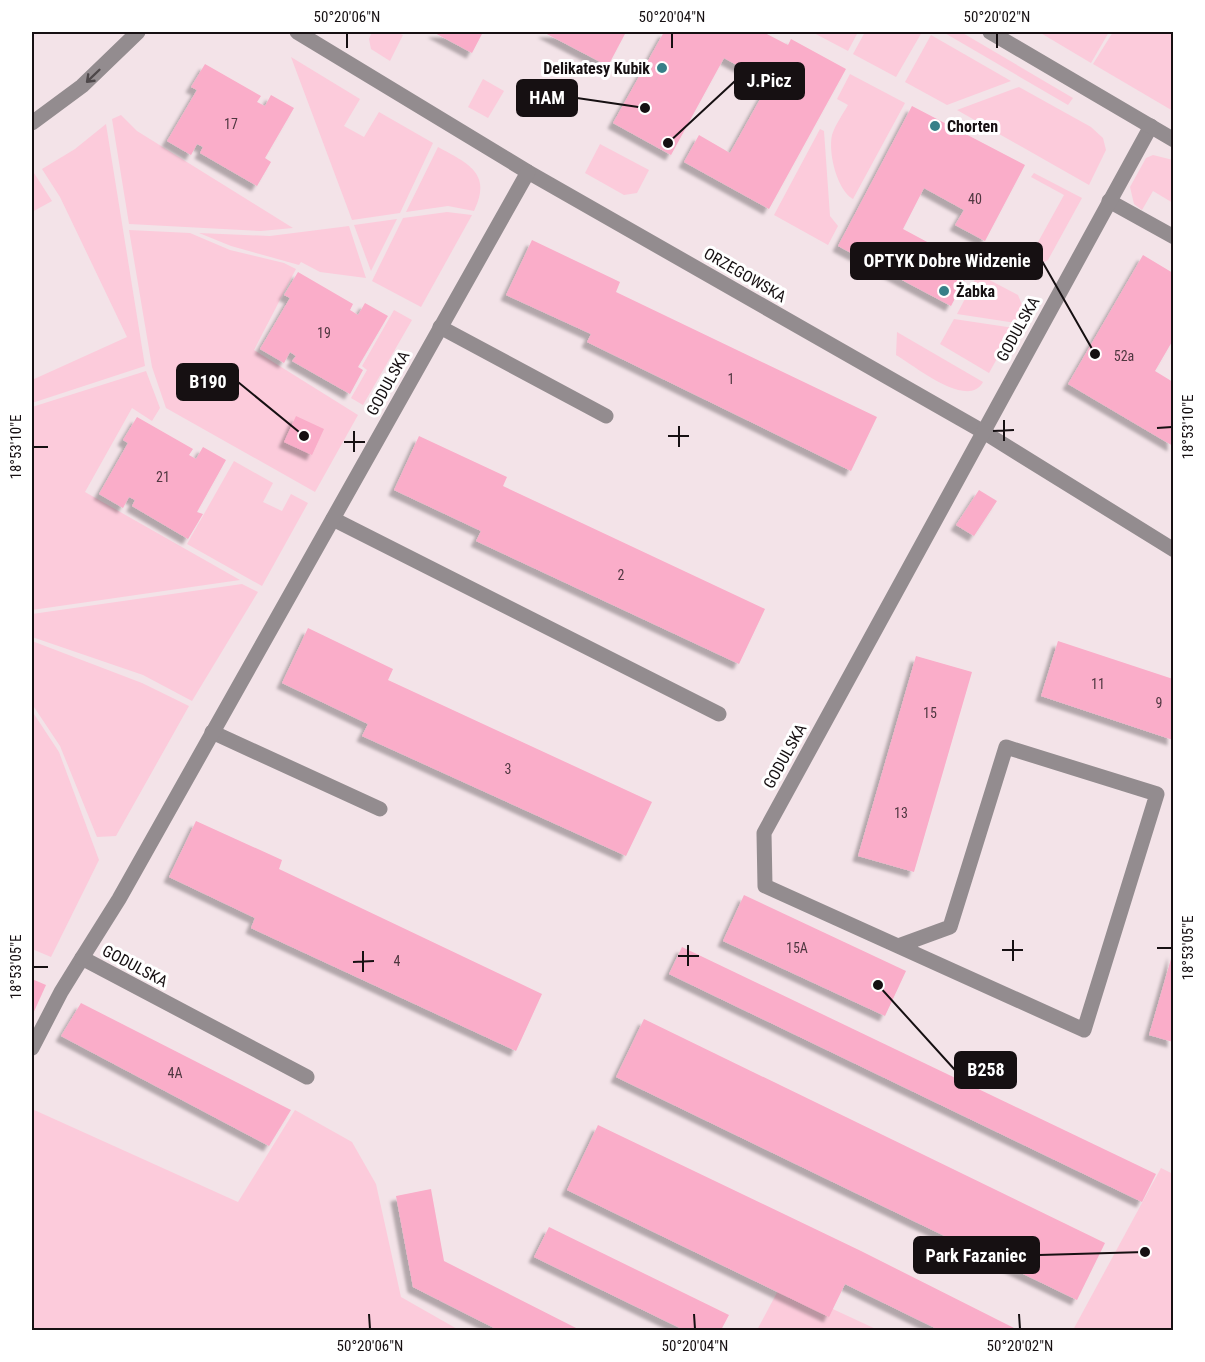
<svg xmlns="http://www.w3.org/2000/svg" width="1205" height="1362" font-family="'Roboto Condensed',sans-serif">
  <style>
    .green { fill: #fccbdb }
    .building { fill: #faadc9; filter: url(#shadow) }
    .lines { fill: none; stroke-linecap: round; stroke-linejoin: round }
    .service { stroke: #938c8f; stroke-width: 15 }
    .minor { stroke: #938c8f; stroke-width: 15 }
    .tertiary { stroke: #938c8f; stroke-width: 15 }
    .oneway { stroke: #4e484a }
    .ticks { fill: none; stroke: #161012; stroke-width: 2 }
    .poi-dot { fill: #377f88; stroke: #fff; stroke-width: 2 }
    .labels { text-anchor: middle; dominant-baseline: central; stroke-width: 6; stroke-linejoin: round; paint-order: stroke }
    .number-label { font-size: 14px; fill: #4f3740 }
    .poi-label { font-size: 16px; font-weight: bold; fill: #161012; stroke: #fff; text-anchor: start }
    .street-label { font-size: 16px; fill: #161012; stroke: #fff }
    .leader { fill: none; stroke: #161012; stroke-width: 2 }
    .callout-dot { fill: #161012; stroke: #fff; stroke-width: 2 }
    .callout { fill: #161012; stroke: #161012; stroke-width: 2 }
    .callout-label { font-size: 18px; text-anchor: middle; font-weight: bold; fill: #fff }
    .neatline { fill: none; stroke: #161012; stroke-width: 2 }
    .ticks-label { font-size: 15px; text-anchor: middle; fill: #161012 }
  </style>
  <defs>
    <filter id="shadow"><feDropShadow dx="-5.5" dy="5.5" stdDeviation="1.5" flood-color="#0004"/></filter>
  </defs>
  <rect width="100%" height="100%" fill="#f3e3e8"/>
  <g class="green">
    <path d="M372 32H396L403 35 390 61 371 49 369 39Z"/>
    <path d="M812 32H858L848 51Z"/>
    <path d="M865 32H922L896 77 853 54Z"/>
    <path d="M943 32H961L1073 98 1068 105Z"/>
    <path d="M1039 32H1109L1091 63Z"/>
    <path d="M1113 32H1173V111L1093 64Z"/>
    <path d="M931 35 1011 81 947 105 905 82Z"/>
    <path d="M291 57 360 99 344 126 364 137 379 112 433 143 400 213 352 220Z"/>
    <path d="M850 74 905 103 853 199C837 190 828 153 832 135 835 125 843 114 848 105L837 99Z"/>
    <path d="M483 79 504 91 488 118 468 107Z"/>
    <path d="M1019 87 1091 127 1103 138 1106 150 1089 185 957 110Z"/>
    <path d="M121 115 137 131 293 228 261 231 129 224 112 119Z"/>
    <path d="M106 124 145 366 32 403V380L127 337 60 197 42 169 75 149Z"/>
    <path d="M820 129 824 131 830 216 838 226 828 245 774 215Z"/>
    <path d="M600 144 649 170 637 193 624 195 585 173Z"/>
    <path d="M438 147C467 163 493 173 474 211L448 206 406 212Z"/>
    <path d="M1153 155 1173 160V203L1153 191 1142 210 1134 204 1130 187 1146 158Z"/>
    <path d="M34 173 52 201 32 212V175Z"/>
    <path d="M1034 173 1082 198 1048 260 1040 264 1027 262 1064 195 1031 177Z"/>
    <path d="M447 212 472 215 421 307 372 281 403 218Z"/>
    <path d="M397 219 371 271 354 225Z"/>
    <path d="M349 226 366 278 320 272 301 262 299 265 231 246 199 233 270 236Z"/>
    <path d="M129 230 190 233 230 250 284 263 296 269 254 350 358 415 315 492 166 408 152 367Z"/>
    <path d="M978 274 1018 295 1022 305 1016 323 957 314Z"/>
    <path d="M394 310 412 320 363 405 351 398 367 370 362 366Z"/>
    <path d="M954 319 1014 328 989 373 940 344Z"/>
    <path d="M897 332 983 382C968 410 915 366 896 355Z"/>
    <path d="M146 371 160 408 152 421 132 408 85 492 240 580 32 610V407Z"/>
    <path d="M234 461 273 483 263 502 282 511 291 494 308 503 262 586 187 544Z"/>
    <path d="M242 584 258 592 192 701 143 675 32 637V614Z"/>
    <path d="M32 641 142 683 189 706 116 836 97 837 60 746 32 704Z"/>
    <path d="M32 711 59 752 99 860 51 957 32 949Z"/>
    <path d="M32 1109 238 1202 295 1110 352 1142 376 1184 401 1297 459 1330H32Z"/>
    <path d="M1161 1168 1173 1174V1330H1073Z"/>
    <path d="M781 1285 878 1330H757Z"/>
  </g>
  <g class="building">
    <path d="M433 32H483L472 53Z"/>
    <path d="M543 32H626L608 66Z"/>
    <path d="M664 32H763L788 45 791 39 846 69 769 209 684 162 699 135 730 153 769 83 724 58 671 155 613 123Z"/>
    <path d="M205 64 261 96 257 102 265 106 271 95 294 108 265 158 271 162 257 186 200 153 203 147 197 144 191 155 167 141 197 90 191 87Z"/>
    <path d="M912 106 1025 165 985 241 955 225 964 210 924 188 903 229 972 266 951 306 838 246Z"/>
    <path d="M532 240 620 282 616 292 877 417 851 471 587 342 591 334 506 295Z"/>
    <path d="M1143 255 1173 273V340L1155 371 1173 382V446L1068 384Z"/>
    <path d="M298 272 353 304 350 310 358 315 365 303 388 316 358 367 363 370 350 394 292 361 296 356 290 352 284 363 260 349 290 298 284 295Z"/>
    <path d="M296 416 324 429 312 455 284 442Z"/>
    <path d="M137 417 193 449 189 455 196 459 203 447 226 460 197 512 203 514 188 539 132 506 135 500 129 497 123 508 99 494 128 443 123 440Z"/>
    <path d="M419 436 507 477 503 486 765 609 739 664 476 541 481 531 394 490Z"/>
    <path d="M979 490 997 501 974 536 956 525Z"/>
    <path d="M308 628 393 669 388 680 652 802 626 856 362 736 368 724 282 683Z"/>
    <path d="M1058 641 1173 679V740L1041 696Z"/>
    <path d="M916 656 972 672 914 872 858 856Z"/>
    <path d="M196 821 282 860 279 869 542 994 516 1051 251 928 255 918 169 877Z"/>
    <path d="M744 895 906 971 885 1016 723 941Z"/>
    <path d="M682 947 1156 1174 1142 1202 669 974Z"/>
    <path d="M1173 952V1042L1149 1035Z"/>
    <path d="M32 979 46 985 32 1016Z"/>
    <path d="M81 1003 291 1110 269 1146 61 1036Z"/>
    <path d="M644 1019 1105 1243 1077 1300 616 1077Z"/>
    <path d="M598 1125 861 1251 1018 1330H939L845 1284 829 1317 567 1190Z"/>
    <path d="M431 1189 444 1261 580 1330H498L413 1287 396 1196Z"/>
    <path d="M549 1227 729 1315 721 1330H684L534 1257Z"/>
  </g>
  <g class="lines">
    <g class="service">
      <path d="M1109 201 1174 237"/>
      <path d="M440 327 606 416"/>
      <path d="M333 519 719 714"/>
      <path d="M212 732 380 809"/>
      <path d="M32 1048 61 992 82 958 307 1077"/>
    </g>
    <g class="minor">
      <path d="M297 32 528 172 982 431 1174 550"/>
      <path d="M32 123 82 86 138 32"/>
      <path d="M898 946 950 927 1006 747 1157 794 1084 1030 765 886 764 833 1151 126"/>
      <path d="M82 958 119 899 528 172"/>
    </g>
    <path class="tertiary" d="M990 32 1174 140"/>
  </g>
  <defs><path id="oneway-shaft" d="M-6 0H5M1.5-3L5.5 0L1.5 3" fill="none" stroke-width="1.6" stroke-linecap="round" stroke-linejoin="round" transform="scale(1.5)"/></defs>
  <use class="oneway" href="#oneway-shaft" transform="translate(93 76) rotate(136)"/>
  <path class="ticks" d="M347 33V48M672 33V48M997 33V48M1004 420V441M679 426V447M1157 428 1172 427M354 431V452M993 431 1014 430M668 436H689M344 442H365M33 447H48M1013 940V961M688 945V966M1157 948H1172M1002 950H1023M363 951V972M678 956H699M353 962 374 961M33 967H48M369 1314 370 1329M694 1314 695 1329M1019 1314 1020 1329"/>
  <g class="poi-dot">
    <circle cx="662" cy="68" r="6"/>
    <circle cx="935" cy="126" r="6"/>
    <circle cx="944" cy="291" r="6"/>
  </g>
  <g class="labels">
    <g class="number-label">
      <text x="231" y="124">17</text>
      <text x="975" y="199">40</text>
      <text x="324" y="333">19</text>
      <text x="1124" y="356">52a</text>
      <text x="731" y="379">1</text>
      <text x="163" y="477">21</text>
      <text x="621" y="575">2</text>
      <text x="1098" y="684">11</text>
      <text x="1159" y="703">9</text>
      <text x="930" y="713">15</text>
      <text x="508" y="769">3</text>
      <text x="901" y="813">13</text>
      <text x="797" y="948">15A</text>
      <text x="397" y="961">4</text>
      <text x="175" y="1073">4A</text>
    </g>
    <g class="poi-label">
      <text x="650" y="68" text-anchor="end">Delikatesy Kubik</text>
      <text x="947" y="126">Chorten</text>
      <text x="956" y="291">Żabka</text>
    </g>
    <g class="street-label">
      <text transform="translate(745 275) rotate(30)">ORZEGOWSKA</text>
      <text transform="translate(1018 329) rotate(-61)">GODULSKA</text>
      <text transform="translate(388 383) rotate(-61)">GODULSKA</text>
      <text transform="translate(785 756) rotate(-61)">GODULSKA</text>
      <text transform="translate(135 966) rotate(28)">GODULSKA</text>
    </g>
  </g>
  <path class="leader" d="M668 143L735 81M645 108L577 98M1095 354L1042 261M304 436L238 382M878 985L955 1070M1145 1252L1039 1255"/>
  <g class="callout-dot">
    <circle cx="668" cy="143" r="6"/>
    <circle cx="645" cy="108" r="6"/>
    <circle cx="1095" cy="354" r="6"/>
    <circle cx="304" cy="436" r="6"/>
    <circle cx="878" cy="985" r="6"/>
    <circle cx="1145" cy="1252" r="6"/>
  </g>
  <g class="callout">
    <rect x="735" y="63" width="69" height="36" rx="6"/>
    <rect x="517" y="80" width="60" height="36" rx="6"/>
    <rect x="851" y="243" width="191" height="36" rx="6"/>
    <rect x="177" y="364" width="61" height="36" rx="6"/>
    <rect x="955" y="1052" width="61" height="36" rx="6"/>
    <rect x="914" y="1237" width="125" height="36" rx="6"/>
  </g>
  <g class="callout-label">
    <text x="769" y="87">J.Picz</text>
    <text x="547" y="104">HAM</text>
    <text x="947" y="267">OPTYK Dobre Widzenie</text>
    <text x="208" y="388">B190</text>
    <text x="986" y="1076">B258</text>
    <text x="976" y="1262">Park Fazaniec</text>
  </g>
  <rect width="1205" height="1362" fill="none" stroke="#ffffff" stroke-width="66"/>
  <rect x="33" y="33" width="1139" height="1296" class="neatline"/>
  <g class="ticks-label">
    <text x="347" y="22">50°20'06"N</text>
    <text x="672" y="22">50°20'04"N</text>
    <text x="997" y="22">50°20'02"N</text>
    <text transform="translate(1188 427) rotate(-90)" y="5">18°53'10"E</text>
    <text transform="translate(16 447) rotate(-90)" y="5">18°53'10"E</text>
    <text transform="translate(1188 948) rotate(-90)" y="5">18°53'05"E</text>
    <text transform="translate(16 967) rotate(-90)" y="5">18°53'05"E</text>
    <text x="370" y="1351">50°20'06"N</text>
    <text x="695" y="1351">50°20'04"N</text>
    <text x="1020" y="1351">50°20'02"N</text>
  </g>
</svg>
